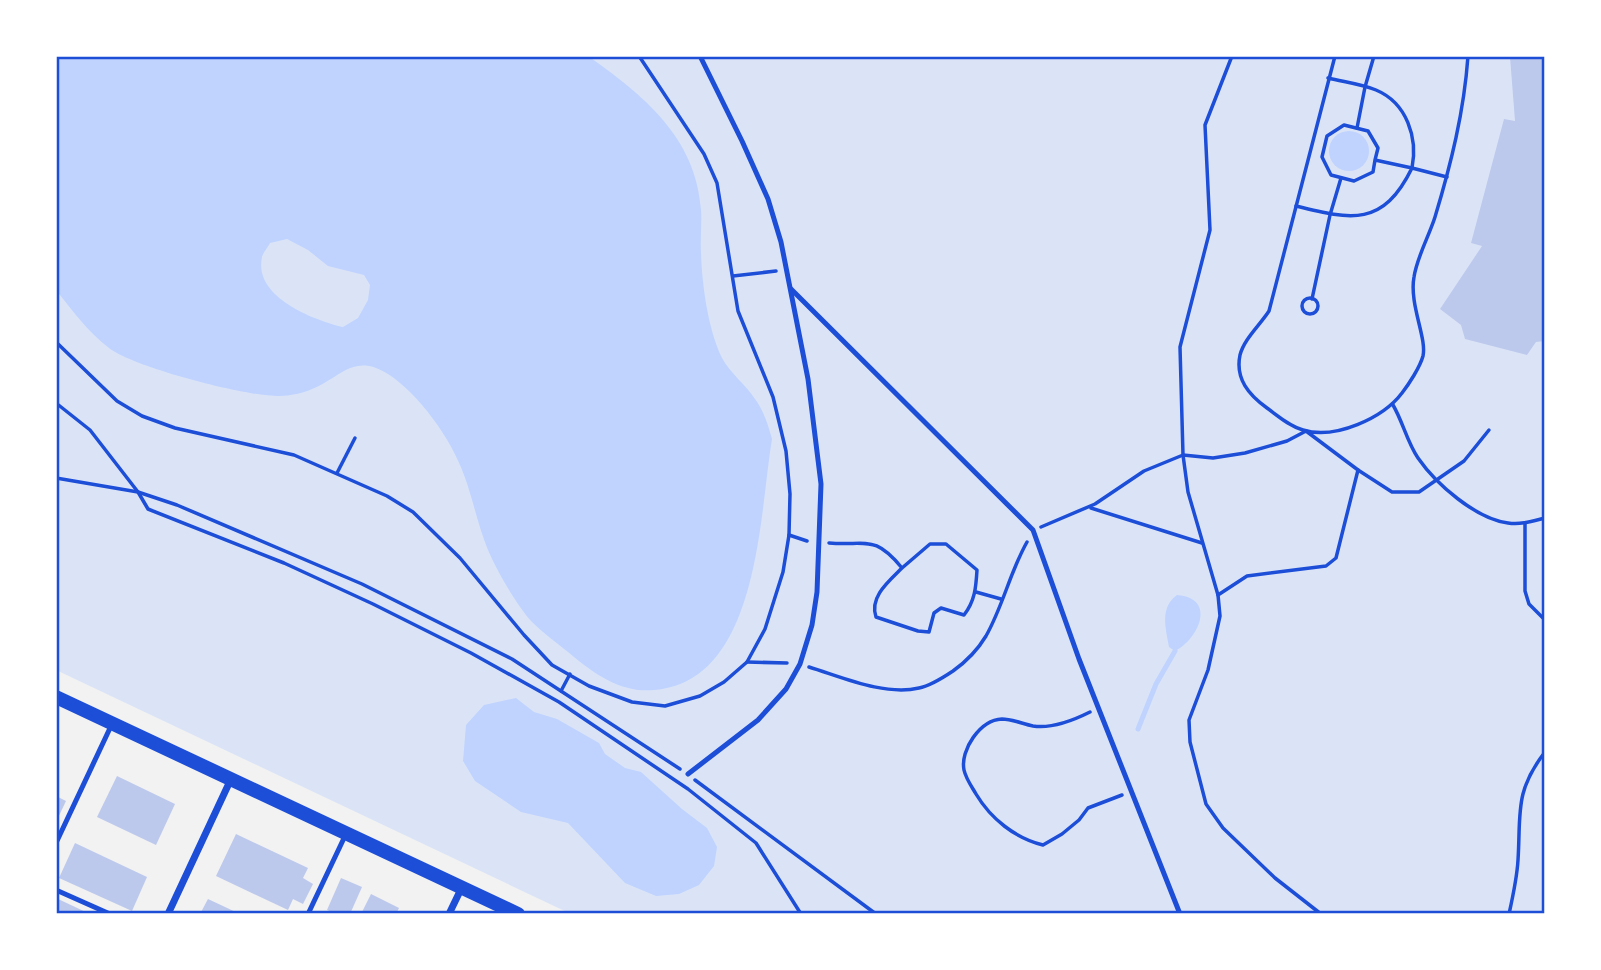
<svg xmlns="http://www.w3.org/2000/svg" width="1601" height="970" font-family="'Space Grotesk',sans-serif">
  <style>
    .green { fill: #dbe4f7 }
    .water { fill: #bfd3fe; fill-rule: evenodd }
    .lines { fill: none; stroke-linecap: round; stroke-linejoin: round }
    .stream { stroke: #bfd3fe; stroke-width: 5 }
    .building { fill: #bdc9ec }
    .path { stroke: #1d4ed8; stroke-width: 3.5 }
    .service { stroke: #1d4ed8; stroke-width: 5 }
    .minor { stroke: #1d4ed8; stroke-width: 7 }
    .secondary { stroke: #1d4ed8; stroke-width: 14 }
    .neatline { fill: none; stroke: #1d4ed8; stroke-width: 2.5 }
  </style>
  <rect width="100%" height="100%" fill="#f2f2f2"/>
  <path class="green" d="M56 56H1545V914H571L56 670Z"/>
  <g class="water">
    <path d="M56 56H588C643 95 696 137 701 210 702 224 700 239 701 253 702 285 708 329 722 358 730 373 746 385 755 399 764 411 768 425 772 439 759 517 759 682 654 690 623 693 597 676 574 657 560 645 544 634 531 621 516 604 497 571 488 550 478 526 473 499 464 475 452 440 419 394 388 374 354 352 340 378 312 389 304 393 289 396 280 396 247 397 133 367 109 348 88 332 72 310 56 290ZM287 239 308 250 328 266 364 275 370 285 368 300 358 318 343 327C314 320 253 297 262 257 263 253 268 247 270 243Z"/>
    <circle cx="1349" cy="151" r="20"/>
    <path d="M1177 595C1217 598 1199 639 1175 651L1169 647C1166 629 1159 608 1177 595Z"/>
    <path d="M516 698 534 712 557 719 599 743 605 754 625 768 641 772 682 809 707 828 717 847 714 866 699 885 679 894 656 896 625 883 568 823 521 812 475 781 463 761 466 725 484 705Z"/>
  </g>
  <g class="lines">
    <path class="stream" d="M1138 729 1156 684 1175 651"/>
  </g>
  <g class="building">
    <path d="M1545 56V341L1536 342 1527 355 1465 339 1461 325 1440 309 1482 246 1471 243 1504 119 1515 121 1510 57Z"/>
    <path d="M117 776 175 804 156 845 97 817Z"/>
    <path d="M56 796 66 801 56 822Z"/>
    <path d="M236 834 308 868 303 878 313 884 303 904 293 899 288 910 216 876Z"/>
    <path d="M75 843 147 877 132 911 59 878Z"/>
    <path d="M341 878 362 887 350 914H336L327 910Z"/>
    <path d="M371 894 399 908 396 914H361Z"/>
    <path d="M56 898 90 914H56Z"/>
    <path d="M208 899 240 914H200Z"/>
  </g>
  <g class="lines">
    <g class="path">
      <path d="M1232 56 1205 125 1210 230 1180 347 1183 455 1188 492 1218 595 1220 616 1208 670 1189 720 1190 742 1206 804 1223 828 1275 878 1321 914"/>
      <path d="M1335 56 1269 311C1260 325 1244 339 1240 355 1235 379 1249 395 1267 408 1278 416 1289 426 1303 430 1335 440 1383 418 1402 393 1409 384 1420 367 1423 356 1427 338 1409 304 1414 277 1417 257 1429 236 1435 217 1451 164 1464 112 1468 56"/>
      <path d="M1328 78C1344 82 1361 84 1376 90 1407 103 1418 138 1412 168L1447 177"/>
      <path d="M1357 128 1365 87 1374 56"/>
      <path d="M1296 206C1352 220 1383 227 1412 168L1375 160 1378 148 1368 131 1344 125 1327 136 1322 157 1331 175 1354 181 1373 172 1375 160"/>
      <path d="M733 276 776 271"/>
      <circle cx="1310" cy="306" r="8"/>
      <path d="M1312 299 1330 215 1341 178"/>
      <path d="M56 342 117 401 142 416 175 428 294 455 387 496 413 512 460 558 524 635 552 665 589 686 632 702 665 706 700 696 724 682 747 662 765 629 783 572 789 535 790 494 786 451 773 397 738 311 717 183 704 154 639 56"/>
      <path d="M56 403 90 430 138 492 148 509 284 563 373 604 471 653 559 702 688 789 756 843 801 914"/>
      <path d="M1393 405C1403 422 1407 442 1418 458 1436 484 1476 519 1508 523 1521 525 1533 521 1545 518"/>
      <path d="M1358 470 1392 492H1419L1464 461 1489 430"/>
      <path d="M337 473 355 438"/>
      <path d="M56 478 138 492 177 505 362 584 512 659 680 769"/>
      <path d="M1091 508 1202 543"/>
      <path d="M1525 524V591L1529 604 1545 620"/>
      <path d="M1041 527 1095 504 1144 471 1183 455 1213 458 1245 453 1287 441 1306 431 1358 470 1336 558 1326 566 1247 576 1218 595"/>
      <path d="M789 535 807 541"/>
      <path d="M829 543C867 546 874 534 902 568L930 544H946L977 570C976 587 975 601 964 615L941 608 934 613 929 632 918 631 876 617C869 597 889 581 902 568"/>
      <path d="M976 592 1001 599"/>
      <path d="M747 662 787 663"/>
      <path d="M809 667C842 677 884 696 919 688 930 686 944 677 953 671 967 661 977 651 986 636 1003 606 1010 572 1027 542"/>
      <path d="M561 691 570 674"/>
      <path d="M1090 712C1074 720 1052 729 1033 726 1023 724 1012 719 1002 719 980 720 960 750 964 770 966 779 972 787 976 794 991 819 1015 838 1043 845L1062 834 1079 820 1088 808 1122 795"/>
      <path d="M695 780 876 914"/>
      <path d="M1509 914C1513 896 1517 878 1518 860 1521 814 1514 792 1545 752"/>
    </g>
    <g class="service">
      <path d="M791 289 1033 530 1079 659 1180 914"/>
      <path d="M688 774 758 720 786 689 800 664 812 625 817 592 821 484 808 379 781 242 768 199 742 141 700 56"/>
      <path d="M56 843 111 726"/>
      <path d="M56 890 110 914"/>
      <path d="M308 914 345 836"/>
    </g>
    <g class="minor">
      <path d="M168 914 231 779"/>
      <path d="M449 914 462 887"/>
    </g>
    <path class="secondary" d="M56 697 518 914"/>
  </g>
  <rect width="1601" height="970" fill="none" stroke="#ffffff" stroke-width="116"/>
  <rect x="58" y="58" width="1485" height="854" class="neatline"/>
</svg>
